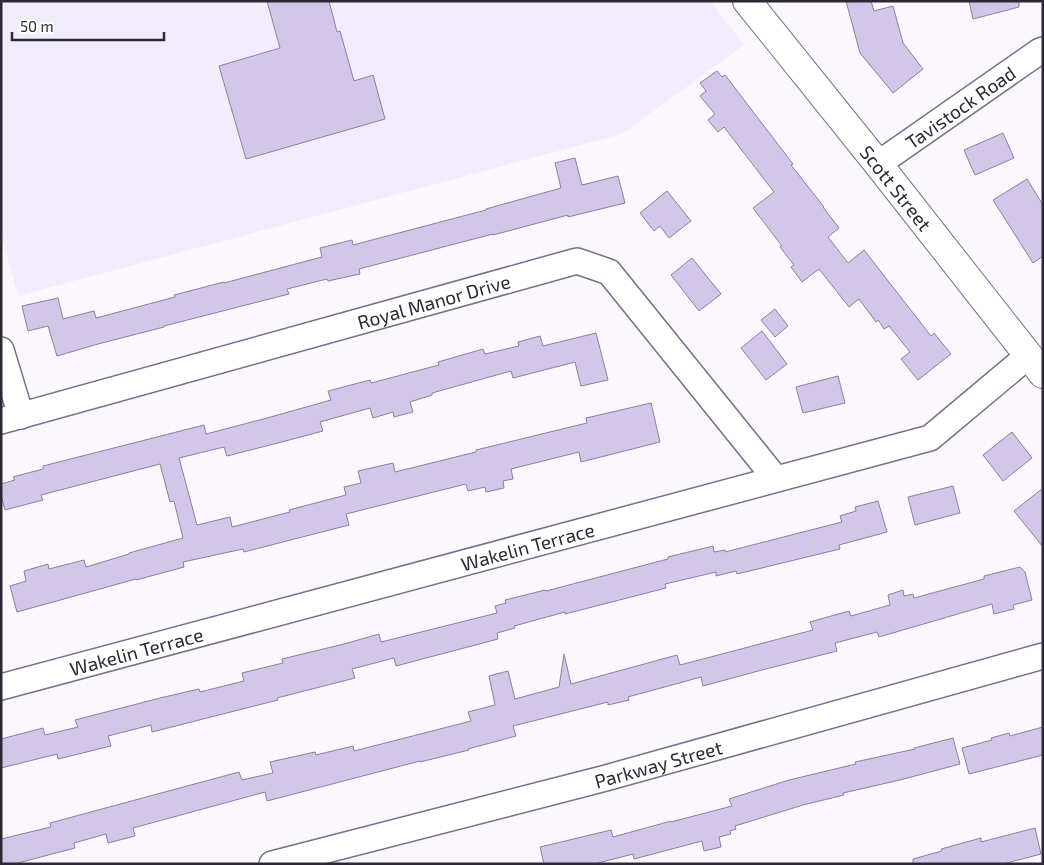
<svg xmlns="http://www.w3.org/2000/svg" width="1044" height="865" font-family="'Exo 2',sans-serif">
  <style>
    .built { fill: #f2edfd }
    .building { fill: #d2c7e8; stroke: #8a809e }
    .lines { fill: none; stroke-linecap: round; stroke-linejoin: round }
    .minor-casing { stroke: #786f8c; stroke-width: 28 }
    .secondary-casing { stroke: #786f8c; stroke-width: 30 }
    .minor { stroke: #fff; stroke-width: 25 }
    .secondary { stroke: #fff; stroke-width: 28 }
    .labels { text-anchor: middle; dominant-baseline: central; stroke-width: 4; stroke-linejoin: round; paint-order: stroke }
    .street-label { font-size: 19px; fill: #2c2835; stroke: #fff }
  </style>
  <rect width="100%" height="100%" fill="#faf7fe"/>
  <path class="built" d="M1 1H710L744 45 622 134 18 296 1 234Z"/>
  <g class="building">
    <path d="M267 1H329L337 32 340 31 354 81 373 75 385 119 246 159 219 66 280 48Z"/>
    <path d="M846 1H871L874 11 893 6 903 43 923 69 893 93 860 53Z"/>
    <path d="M969 1H1019V7L973 19Z"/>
    <path d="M717 71 722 77 725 75 793 164 791 165 824 207H823L839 228 828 237 848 263 864 250 931 336 934 333 951 354 918 380 901 359 910 352 889 326 884 329 878 320 876 322 859 299 849 307 819 269 802 282 791 267 794 265 780 247 782 246 753 208 774 192 724 127 718 132 708 120 715 114 700 96 706 91 700 83Z"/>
    <path d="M1003 133 1014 158 975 175 964 150Z"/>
    <path d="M575 158 582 185 618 176 625 203 568 217V215L493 235V234L359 269 360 274 328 281 327 279 287 289 289 294 164 326V327L98 344 57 356 48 326 28 331 22 306 58 298 63 319 94 311 96 318 175 297 174 295 224 282V283L322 257 320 248 352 240 353 245 486 210V209L561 188 555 163Z"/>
    <path d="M1027 179 1043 205V256L1033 263 993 200Z"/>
    <path d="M667 191 691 221 669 238 660 226 654 231 640 213Z"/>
    <path d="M692 258 721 294 699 311 671 275Z"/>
    <path d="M775 309 788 326 775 337 761 320Z"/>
    <path d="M762 331 787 364 766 380 741 348Z"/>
    <path d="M596 333 608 380 581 386 575 362 513 378 511 371 432 393V395L410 402 413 412 394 417 393 412 373 418 370 408 320 422 323 431 274 444 227 456 224 447 179 458 197 525 230 517 232 527 290 512 289 510 346 495 344 487 361 483 358 471 393 463 395 472 476 452V450L587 423 586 418 651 403 660 442 581 462 579 452 511 469 513 479 503 481 504 488 486 492 485 487 468 491 466 484 346 514 349 525 244 552 243 549 183 562 184 567 136 580V579L17 612 10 586 26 581 24 571 48 564 49 569 84 560 86 567 129 554V553L183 538 174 501 170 502 160 464 41 495 43 500 5 510 1 495V484L15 480 13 477 43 469V466L204 425 206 434 267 418 331 400 328 391 370 380 371 383 439 365 438 362 483 349 485 354 519 346 518 342 540 336 543 346Z"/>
    <path d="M838 376 845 403 803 413 796 387Z"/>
    <path d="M1012 432 1032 458 1003 481 983 455Z"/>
    <path d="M953 486 960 513 915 525 908 497Z"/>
    <path d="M1043 488V547L1014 511Z"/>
    <path d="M878 501 887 532 839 545 840 549 737 574 736 571 716 576V572L665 584 666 588 565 614V612L514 626 515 628 497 633 498 639 396 666 394 658 352 669 355 678 277 698 278 700 152 732 151 725 108 736 111 746 58 759 57 754 1 768V739L43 728 45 735 78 727 75 720 160 698 199 689 200 692 244 681 242 673 283 663 282 659 344 644 379 634 381 642 497 613 495 606 506 603 505 600 545 590 546 591 668 559V557L713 546 714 552 725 550V552L842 522 840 516 856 511 855 507Z"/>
    <path d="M1020 567 1025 572 1032 600 1013 605 1014 609 994 614 992 604 879 637 877 632 835 643 837 651 762 670 703 686 701 677 628 697 629 700 608 705V702L513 726 516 736 468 749 469 750 420 762V761L267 801 265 792 133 828 135 836 108 843 106 834 74 843 75 848 14 864H1V839L51 827 50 823 239 772 242 780 273 773 270 762 315 752 316 755 353 746 354 751 471 721 468 712 495 705 489 676 508 671 515 699 559 687 564 654 571 684 677 655 680 665 813 630 810 622 849 611 851 616 890 605 888 595 903 590 904 596 913 594 914 598 984 579V576Z"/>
    <path d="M1043 727V755L969 774 962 748 992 740 991 738 1009 733 1010 736Z"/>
    <path d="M953 738 960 764 900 780 843 793 844 795 803 805 735 826 736 829 730 831 731 834 719 837 721 847 704 851 702 841 634 859 633 854 594 864H544L540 847 611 830 613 837 671 821V822L732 806 729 799 789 780 856 764 855 762 915 749 914 748Z"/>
    <path d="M1035 828 1041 854 1003 864H913V859L942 851 941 849 981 838V842Z"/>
  </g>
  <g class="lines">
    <g class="minor-casing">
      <g id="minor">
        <path id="s1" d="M878 164 1040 51 1043 50"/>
        <path d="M1 350 21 416"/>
        <path id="s2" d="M1 421 577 261 609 272 776 479"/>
        <path id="s3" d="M1 687 930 438 1028 356"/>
        <path id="s4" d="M272 864 606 778 1043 656"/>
      </g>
    </g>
    <g class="secondary-casing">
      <g id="secondary">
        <path id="s5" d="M747 1 878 164 1043 374"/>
      </g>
    </g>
    <use href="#minor" class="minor"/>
    <use href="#secondary" class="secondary"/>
  </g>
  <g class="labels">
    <g class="street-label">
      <text stroke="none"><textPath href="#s1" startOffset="100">Tavistock Road</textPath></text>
      <text stroke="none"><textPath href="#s5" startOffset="239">Scott Street</textPath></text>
      <text stroke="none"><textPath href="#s2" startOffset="449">Royal Manor Drive</textPath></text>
      <text stroke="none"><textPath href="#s3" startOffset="545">Wakelin Terrace</textPath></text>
      <text stroke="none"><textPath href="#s3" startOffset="140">Wakelin Terrace</textPath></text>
      <text stroke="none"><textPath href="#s4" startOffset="399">Parkway Street</textPath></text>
    </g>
  </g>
  <rect width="1044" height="865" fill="none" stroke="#2c2835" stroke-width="5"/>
  <path d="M12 32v8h152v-8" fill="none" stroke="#2c2835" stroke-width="2.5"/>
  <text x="20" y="32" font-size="15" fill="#2c2835" stroke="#ffffff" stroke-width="4" paint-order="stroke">50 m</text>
</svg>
